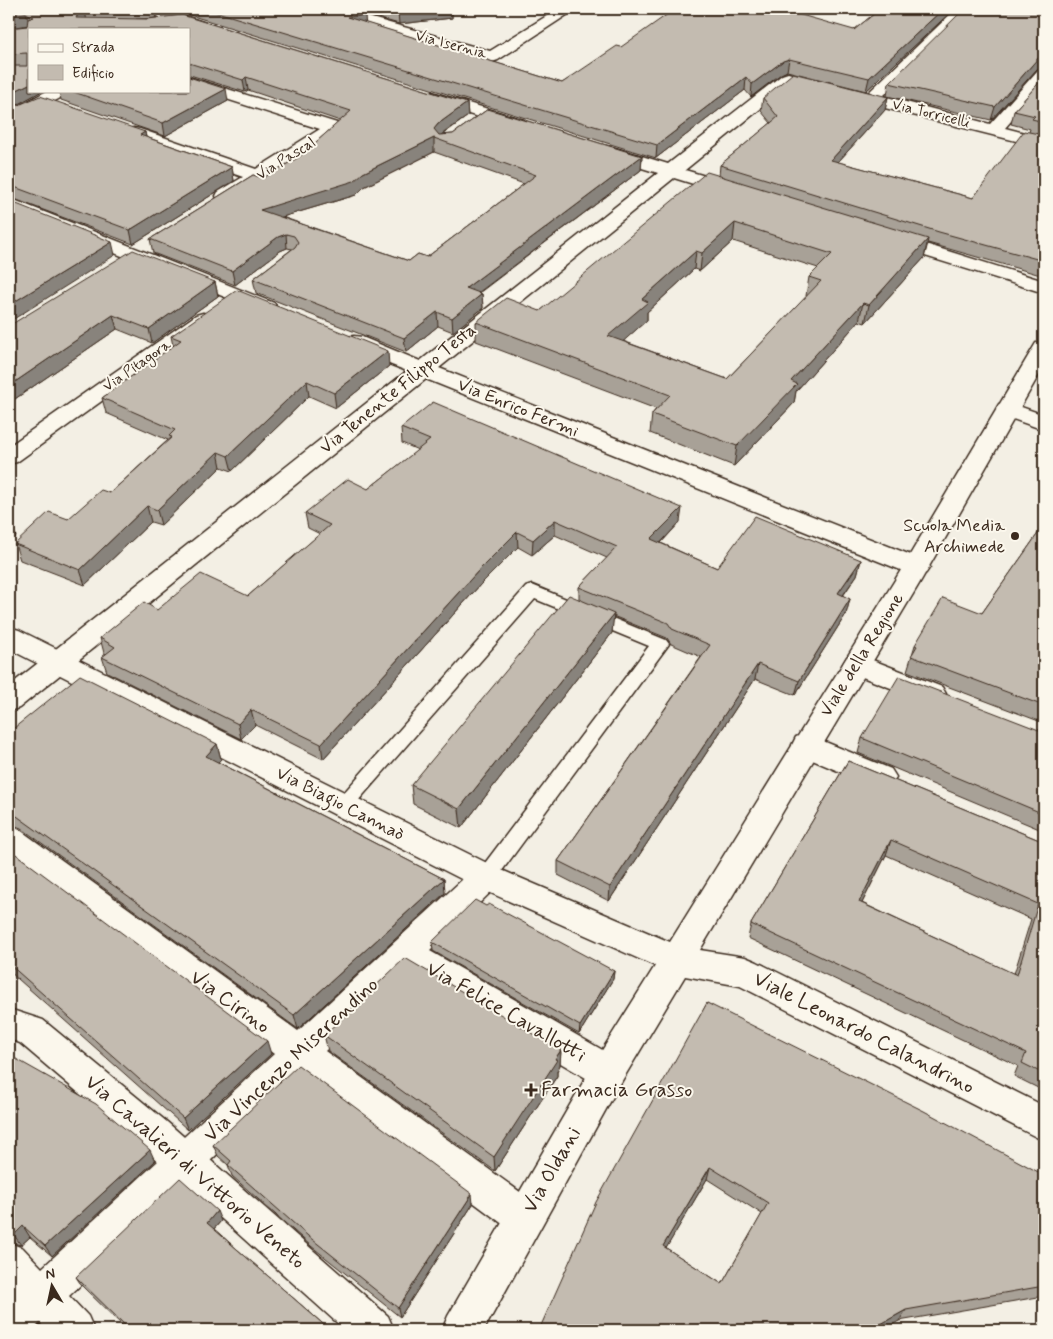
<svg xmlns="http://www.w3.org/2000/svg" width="1053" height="1339" font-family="Mynerve,sans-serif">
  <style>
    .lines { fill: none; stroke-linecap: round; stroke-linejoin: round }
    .lane-casing { stroke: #3b2a1e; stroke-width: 3 }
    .street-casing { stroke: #3b2a1e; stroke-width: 3 }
    .secondary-casing { stroke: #3b2a1e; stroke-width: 3 }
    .lane { fill: #fbf7ec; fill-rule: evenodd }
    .street { fill: #fbf7ec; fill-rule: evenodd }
    .secondary { fill: #fbf7ec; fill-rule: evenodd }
    .wall { fill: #a8a197; stroke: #3b2a1e; fill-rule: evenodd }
    .shaded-wall { fill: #88837b; stroke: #3b2a1e }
    .building { fill: #c3bbb0; stroke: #3b2a1e; fill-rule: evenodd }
    .poi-dot { fill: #3b2a1e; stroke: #fbf7ec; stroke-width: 2 }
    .labels { text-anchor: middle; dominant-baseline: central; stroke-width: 4; stroke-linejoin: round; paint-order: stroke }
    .far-street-label { font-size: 15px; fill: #3b2a1e; stroke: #fbf7ec }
    .street-label { font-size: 18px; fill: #3b2a1e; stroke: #fbf7ec }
    .poi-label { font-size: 18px; fill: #3b2a1e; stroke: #fbf7ec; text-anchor: end }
    .near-street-label { font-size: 21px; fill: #3b2a1e; stroke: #fbf7ec }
    .near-poi-label { font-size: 21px; fill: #3b2a1e; stroke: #fbf7ec; text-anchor: start }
  </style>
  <rect width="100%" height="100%" fill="#f3efe4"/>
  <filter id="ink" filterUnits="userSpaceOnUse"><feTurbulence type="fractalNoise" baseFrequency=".02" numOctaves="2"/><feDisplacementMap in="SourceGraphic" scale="10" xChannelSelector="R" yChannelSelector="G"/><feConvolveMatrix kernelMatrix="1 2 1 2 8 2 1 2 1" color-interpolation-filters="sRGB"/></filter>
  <g filter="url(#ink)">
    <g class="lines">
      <g class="lane-casing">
        <path id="lane" d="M532 585 666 640 669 644 493 883 486 885 479 883 476 877 479 871 649 646 535 599 350 810 343 813 336 810 333 805 526 587Z"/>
      </g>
      <g class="street-casing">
        <g id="street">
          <path d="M141 9H163L212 25 215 28 212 31H202L144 12Z"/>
          <path d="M315 9H339L490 51 558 9H576L498 60 492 62 318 12Z"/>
          <path d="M956 9H972L883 96 990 124 1038 70 1044 68V83L1005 128 1044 138V148L865 103 844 97 842 93 844 89 850 88 868 93Z"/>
          <path d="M788 73 799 76 801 79 799 82 791 84 685 170 739 186 741 190 739 194 732 196 674 178 439 368 926 561 930 567 926 573 917 576 908 573 426 379 19 708 9 711V686L407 371 346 347 343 342 346 337 354 336 362 337 420 361 658 173 600 155 597 151 600 147 606 146 612 147 668 164 782 75Z"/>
          <path d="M189 77 340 124 343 128 340 132 232 200 225 202 218 200 216 196 218 192 243 177 128 137 125 133 128 129 134 128 140 129 256 169 320 129 189 87Z"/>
          <path d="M47 91H68L66 95 15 122 9 123V111Z"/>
          <path d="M432 92 524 120 527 124 524 128 518 129 426 101 424 97 426 93Z"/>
          <path d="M9 198 274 303 277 307 274 311 267 313 260 311 9 211Z"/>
          <path d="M890 233 1044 281V293L883 243 880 239 883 235Z"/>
          <path d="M203 313 210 315 213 319 210 323 17 462 9 464V446L196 315Z"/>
          <path d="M1007 402 1044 415V430L999 414 996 409 999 404Z"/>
          <path d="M857 654 942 687 946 694 942 701 932 704 847 671 843 664 847 657Z"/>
          <path d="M806 734 891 769 896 777 891 785 881 789 871 785 796 753 792 745 796 737Z"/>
          <path d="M9 826 20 830 298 1031 475 868 486 864 497 868 502 877 497 886 430 951 620 1060 626 1072 620 1084 608 1088 596 1084 407 972 325 1051 538 1205 544 1218 538 1231 525 1237 512 1231 301 1074 69 1296 88 1316 94 1330H47L40 1323 33 1330H9V1299L13 1295 9 1290V1243L23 1248 42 1268 274 1054 9 856Z"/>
        </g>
      </g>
      <g class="secondary-casing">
        <g id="secondary">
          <path d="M1044 342V366L919 584 700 950 745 957 757 962 1044 1106V1141L740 986 685 976 620 1084 484 1330H442L448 1316 596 1060 655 966 475 886 9 649V627L19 630 497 868 670 942 895 580 1033 348 1036 343Z"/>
          <path d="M9 1009 43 1020 167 1122 388 1316 394 1330H345L141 1146 20 1043 9 1039Z"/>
        </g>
      </g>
      <use href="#lane" class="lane"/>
      <use href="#street" class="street"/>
      <use href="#secondary" class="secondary"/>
    </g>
    <g class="wall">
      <path d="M9 9H154L156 18 136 19H148L182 15 467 103 468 116 442 135 453 134 488 109 642 156 641 170 479 293 482 294 483 308 453 332 438 326 406 352 256 293 253 279 292 249 287 248 280 251 235 285 153 253 150 239 253 175 263 178 299 157 340 121 248 90 245 92 190 75 189 76V29H29V91H42L9 109ZM434 152 524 184 427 257 418 254 409 261 282 217 356 195 364 187Z"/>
      <path d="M170 9H341L365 23 562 83 621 47 854 30 880 9H954L866 91 787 71 781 74 751 97 745 90 656 158Z"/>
      <path d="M345 9H452V18L399 24Z"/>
      <path d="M1037 69 991 120 887 96 889 83Z"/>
      <path d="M1044 77V276L928 243 924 258 865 323 859 321 796 391 794 403 734 466 650 433 652 414 656 409 476 341V322L540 311 719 176 720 165 771 123 761 111 763 98 888 97 885 110 838 162 973 198 1029 132 1030 129 1011 124 1014 111ZM733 241 818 268 809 277 806 296H807L727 379 623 341 647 320V312L694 269 700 271Z"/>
      <path d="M59 91H189L228 101 165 136 61 100Z"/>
      <path d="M9 109 145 132 146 137 232 167 234 181 133 244 9 197Z"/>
      <path d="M215 282 218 296 152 343 117 329 9 403V325Z"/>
      <path d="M171 336 389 366 336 408 309 396 232 471 221 467 161 525 151 522 85 585 20 560 15 544 68 519 110 493 168 440 106 413 102 398 173 346Z"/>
      <path d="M401 428 680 522 661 543 717 568 861 560 857 575 843 596 850 599 846 614 795 695 755 679 609 901 558 875V861L701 657 671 644 667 638 613 616 612 633 461 828 413 804 411 785 579 599V587L607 558 555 535 532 555 518 547 480 585 323 759 255 725 241 739 107 672 102 657 106 654 104 653 100 638 157 610 248 596 320 534 308 528 305 513 368 489 418 450 402 443Z"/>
      <path d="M1044 525V723L907 671 915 645 982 613Z"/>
      <path d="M9 732 217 744 221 759 218 762 444 879 445 893 298 1029 21 828 10 824 9 825Z"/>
      <path d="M1044 732V831L858 753 862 738Z"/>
      <path d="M848 761 1044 842V1091L1014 1076 1018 1066 748 938 751 924ZM886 855 1031 919 1014 974 862 903Z"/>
      <path d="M9 849 271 1054 188 1130 9 971Z"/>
      <path d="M432 942 614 971 613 979 579 1034 433 951Z"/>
      <path d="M707 1003 1044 1252V1296L899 1321 539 1330ZM707 1179 762 1214 722 1284 666 1248Z"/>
      <path d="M324 1035 561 1050 560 1065 557 1071V1076L495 1171 328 1051Z"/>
      <path d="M9 1055 155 1161 52 1256 30 1237 21 1245 9 1242Z"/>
      <path d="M213 1145 473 1204 400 1317 311 1246 232 1176 228 1165 218 1156Z"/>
      <path d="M221 1221 214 1229 330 1330H127L82 1286 76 1277Z"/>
    </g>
    <g class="shaded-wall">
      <path d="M423 9H452V18L399 24 398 12Z"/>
      <path d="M943 9H954L866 91 869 78Z"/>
      <path d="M85 10 87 22 76 18 79 12Z"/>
      <path d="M26 13 30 25 9 28V15Z"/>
      <path d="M365 15 366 28 347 17Z"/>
      <path d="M1044 55V67L1037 69 991 120 995 107 1040 56Z"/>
      <path d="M789 59 787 71 781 74 751 97 752 84 783 61Z"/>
      <path d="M246 77 248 90 245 92 243 80Z"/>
      <path d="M746 77 745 90 656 158 657 145Z"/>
      <path d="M29 84V91H42L9 109V94Z"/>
      <path d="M226 89 228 101 165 136 163 123Z"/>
      <path d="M888 97 885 110 828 173 831 160Z"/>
      <path d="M467 103 468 116 438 137 434 129 438 124Z"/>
      <path d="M145 132 147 145 140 135Z"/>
      <path d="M434 138V152L364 187 356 195 262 223 260 210 363 173Z"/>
      <path d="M642 156 641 170 466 302V288Z"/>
      <path d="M232 167 234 181 133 244 130 230Z"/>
      <path d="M735 223 733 241 700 271 702 253Z"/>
      <path d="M286 234 287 248 280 251 235 285 232 271 278 237Z"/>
      <path d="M928 239 924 258 865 323 869 305Z"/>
      <path d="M112 242 115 255 9 322V305Z"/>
      <path d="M696 251 694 269 647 312V320L608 355V336L642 299Z"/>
      <path d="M215 282 218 296 152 343 149 329Z"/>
      <path d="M482 294 483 308 453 332 452 318Z"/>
      <path d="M863 303 859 321 796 391 794 403 734 466 737 446 791 381Z"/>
      <path d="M437 312 438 326 406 352 404 338Z"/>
      <path d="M113 315 117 329 9 403V386Z"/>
      <path d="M388 351 389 366 336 408 334 393Z"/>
      <path d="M307 381 309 396 232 471 228 456Z"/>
      <path d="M218 452 221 467 161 525 157 510Z"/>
      <path d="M147 506 151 522 85 585 80 570Z"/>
      <path d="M682 508 680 522 650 554 651 539Z"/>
      <path d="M555 520V535L532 555 533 540Z"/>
      <path d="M12 524 16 537 9 543V526Z"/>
      <path d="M517 532 518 547 480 585 323 759 321 744 479 570Z"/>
      <path d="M861 560 857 575 834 608 838 593Z"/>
      <path d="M850 599 846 614 795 695 799 681Z"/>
      <path d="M614 614 612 633 461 828 459 809Z"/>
      <path d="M758 664 755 679 609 901 610 887Z"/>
      <path d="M251 710 255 725 241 739 238 724Z"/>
      <path d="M217 744 221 759 210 771 206 756Z"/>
      <path d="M891 840 886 855 855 917 859 902Z"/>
      <path d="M444 879 445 893 298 1029 294 1015Z"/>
      <path d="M614 971 613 979 579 1034 580 1026Z"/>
      <path d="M267 1041 271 1054 188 1130 183 1118Z"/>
      <path d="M561 1050 560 1065 557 1071V1076L495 1171 494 1157Z"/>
      <path d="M150 1150 155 1161 52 1256 45 1246Z"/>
      <path d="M710 1167 707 1179 661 1257 663 1246Z"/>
      <path d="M472 1194 473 1204 400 1317 398 1308Z"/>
      <path d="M217 1211 221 1221 211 1232 207 1223Z"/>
      <path d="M23 1226 30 1237 21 1245 14 1235Z"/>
      <path d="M906 1310 899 1321 883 1330H870Z"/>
    </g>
    <g class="building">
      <path d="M9 9H104L85 10 79 12 76 18 148 19 182 15 467 103 438 124 434 129 439 135 453 134 488 109 642 156 466 288 482 294 452 318 437 312 404 338 253 279 295 247 298 242 294 236 286 234 278 237 232 271 150 239 253 175 263 178 299 157 351 111 246 77 243 80 189 63V29H29V84L9 94V66H27V53L9 54V28L27 26 28 19 34 17 26 13 9 15ZM434 138 536 175 427 257 418 254 409 261 260 210 354 181 363 173Z"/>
      <path d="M207 9H341L365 15 347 17 562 83 617 46 621 47 675 9H780L854 30 880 9H943L869 78 789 59 783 61 752 84 746 77 657 145Z"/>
      <path d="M388 9H423L398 12Z"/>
      <path d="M964 9H1044V55L1040 56 995 107 889 83Z"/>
      <path d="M793 73 888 97 831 160 973 198 1024 131 1044 135V261L939 232 720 165 778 117 763 98Z"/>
      <path d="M189 77 226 89 163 123 71 91H189Z"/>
      <path d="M1044 77V122L1032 119 1035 116 1014 111Z"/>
      <path d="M40 96 145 132 140 135 232 167 130 230 9 185V109Z"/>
      <path d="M707 172 928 239 869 305 863 303 791 381 797 384 737 446 652 414 670 395 476 322 506 298 540 311ZM735 223 832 254 809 277 821 281 727 379 608 336 648 302 642 299 696 251 702 253Z"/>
      <path d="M9 201 112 242 9 305Z"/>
      <path d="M133 250 215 282 149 329 113 315 9 386V325L12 324Z"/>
      <path d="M237 290 388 351 334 393 307 381 228 456 218 452 157 510 147 506 80 570 15 544 49 512 68 519 101 490 110 493 172 437 169 436 175 430 102 398 181 340 171 336Z"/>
      <path d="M433 402 682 508 651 539 717 568 755 516 861 560 838 593 850 599 799 681 758 664 610 887 558 861 710 645 672 629 668 623 579 587 617 547 555 520 533 540 517 532 479 570 321 744 251 710 238 724 102 657 115 647 100 638 144 602 157 610 201 574 248 596 330 525 305 513 348 479 368 489 430 440 401 428Z"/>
      <path d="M1044 525V706L911 656 917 646 915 645 943 598 982 613Z"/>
      <path d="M569 595 614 614 459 809 411 785Z"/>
      <path d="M80 675 217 744 206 756 444 879 294 1015 14 814 9 812V732Z"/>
      <path d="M899 676 1044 732V814L862 738Z"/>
      <path d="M848 761 1044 842V1074L1022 1063 1026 1053 751 924ZM891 840 1038 904 1017 975 859 902Z"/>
      <path d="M9 849 267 1041 183 1118 9 964Z"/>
      <path d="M475 900 486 906 489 904 614 971 580 1026 432 942Z"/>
      <path d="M405 958 561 1050 555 1059 557 1060 494 1157 324 1035Z"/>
      <path d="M707 1003 924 1111 1044 1175V1244L1042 1251 1044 1252V1286L906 1310 870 1330H539L596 1202ZM710 1167 768 1203 722 1284 663 1246Z"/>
      <path d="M9 1055 96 1104 150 1150 45 1246 23 1226 14 1235 9 1234Z"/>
      <path d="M298 1065 472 1194 398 1308 308 1236 228 1165 231 1161 213 1145Z"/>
      <path d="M180 1178 217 1211 207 1223 330 1330H130L76 1277Z"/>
    </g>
  </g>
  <g class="poi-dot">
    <circle cx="1015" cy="536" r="5"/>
    <path d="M528.5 1082.5h5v5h5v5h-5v5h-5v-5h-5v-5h5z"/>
  </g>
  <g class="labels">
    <g class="far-street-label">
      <text transform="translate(451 45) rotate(15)">Via Isernia</text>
      <text transform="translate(931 114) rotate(14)">Via Torricelli</text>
      <text transform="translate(286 159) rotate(-32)">Via Pascal</text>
      <text transform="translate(137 366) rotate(-35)">Via Pitagora</text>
    </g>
    <g class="street-label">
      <text transform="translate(398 389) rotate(-39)">Via Tenente Filippo Testa</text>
      <text transform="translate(518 408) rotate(22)">Via Enrico Fermi</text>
      <text transform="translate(862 655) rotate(-58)">Viale della Regione</text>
      <text transform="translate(340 804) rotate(27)">Via Biagio Cannaò</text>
    </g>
    <g class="poi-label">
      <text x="1005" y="526">Scuola Media<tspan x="1005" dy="21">Archimede</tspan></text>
    </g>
    <g class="near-street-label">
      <text transform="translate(230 1002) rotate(36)">Via Cirino</text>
      <text transform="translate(506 1012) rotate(30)">Via Felice Cavallotti</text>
      <text transform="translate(864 1033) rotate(27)">Viale Leonardo Calandrino</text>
      <text transform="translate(291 1060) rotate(-43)">Via Vincenzo Miserendino</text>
      <text transform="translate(552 1170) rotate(-60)">Via Oldani</text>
      <text transform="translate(195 1172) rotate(41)">Via Cavalieri di Vittorio Veneto</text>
    </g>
    <g class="near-poi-label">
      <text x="541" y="1090">Farmacia Grasso</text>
    </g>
  </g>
  <rect width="1053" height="1339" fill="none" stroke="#fbf7ec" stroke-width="30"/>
  <rect x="15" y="15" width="1023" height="1309" fill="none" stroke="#3b2a1e" stroke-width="2" filter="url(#ink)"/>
  <rect x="28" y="28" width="162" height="65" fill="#fbf7ec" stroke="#aea59a"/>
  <rect x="38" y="44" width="25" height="8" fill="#fbf7ec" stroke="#aea59a"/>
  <text x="72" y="52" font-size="15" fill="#3b2a1e">Strada</text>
  <rect x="38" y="65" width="25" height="15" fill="#c3bbb0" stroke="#aea59a"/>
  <text x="72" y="78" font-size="15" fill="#3b2a1e">Edificio</text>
  <g transform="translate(52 1286) rotate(351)" stroke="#fbf7ec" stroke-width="4" paint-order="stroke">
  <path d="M0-4L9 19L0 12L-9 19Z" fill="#3b2a1e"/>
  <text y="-8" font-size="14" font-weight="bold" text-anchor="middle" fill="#3b2a1e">N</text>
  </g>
</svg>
